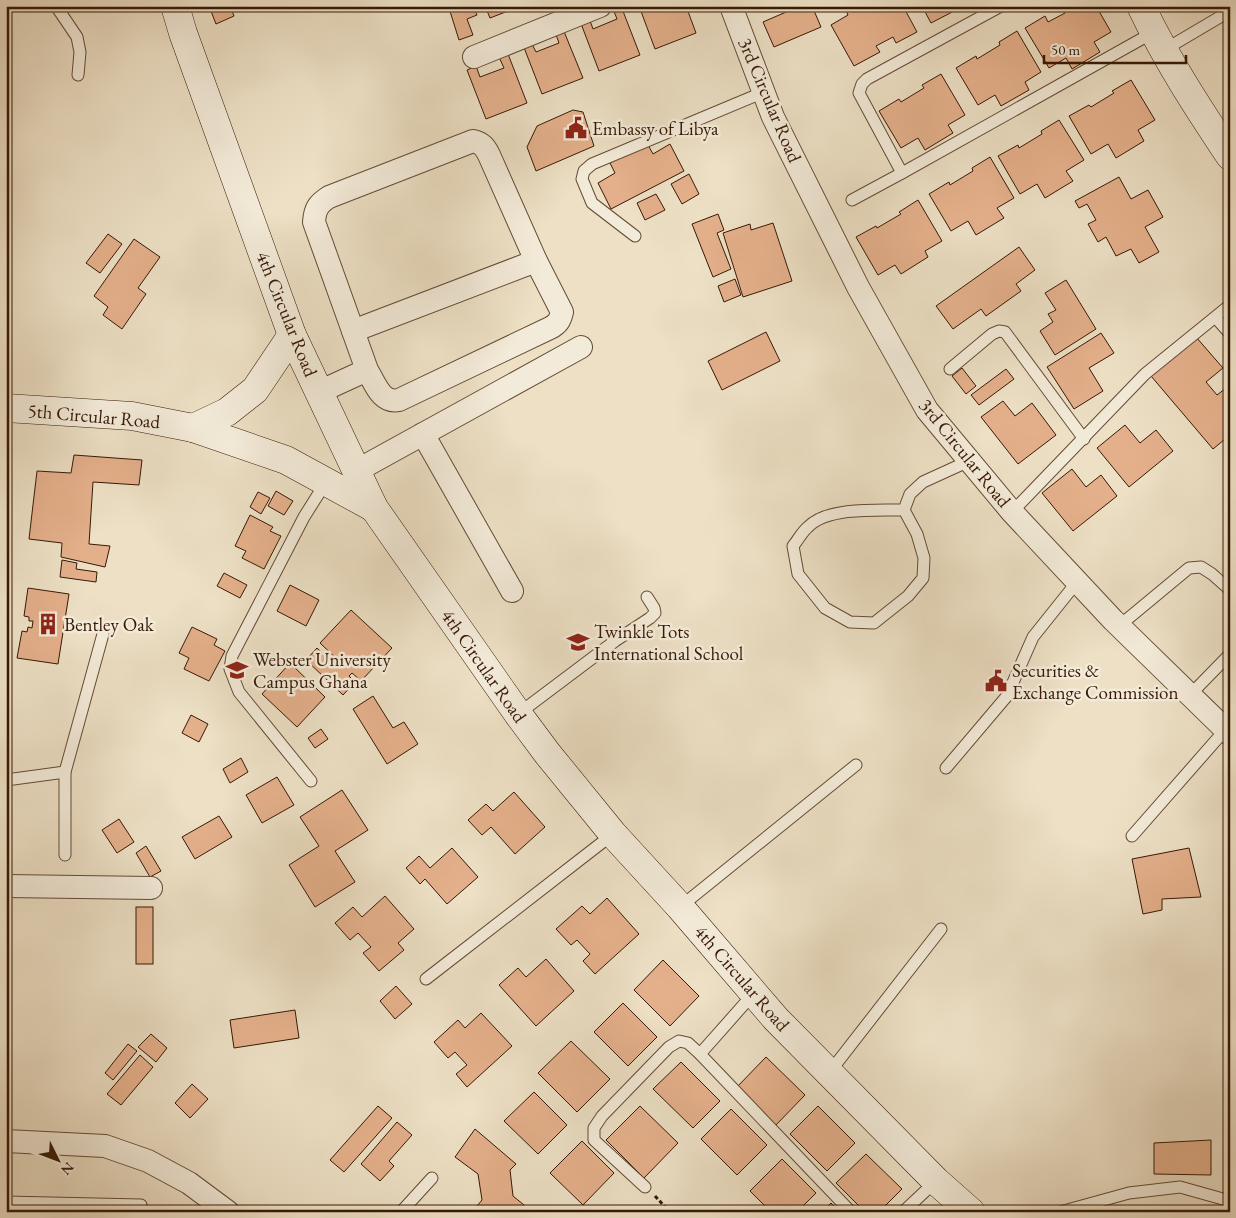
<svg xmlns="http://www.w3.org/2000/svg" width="1236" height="1218" font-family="'EB Garamond',serif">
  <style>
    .building { fill: #e4b08b; stroke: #371805 }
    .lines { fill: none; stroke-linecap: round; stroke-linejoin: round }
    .lane-casing { stroke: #644a35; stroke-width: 13 }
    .street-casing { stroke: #644a35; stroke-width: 24 }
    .secondary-casing { stroke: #371805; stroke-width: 29 }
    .path { stroke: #371805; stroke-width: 3; stroke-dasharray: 4 2.5; stroke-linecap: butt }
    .lane { stroke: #f3ebd9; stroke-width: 11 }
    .street { stroke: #f3ebd9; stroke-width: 22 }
    .secondary { stroke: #f3ebd9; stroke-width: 28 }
    .labels { text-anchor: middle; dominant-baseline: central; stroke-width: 5; stroke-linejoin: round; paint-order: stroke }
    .street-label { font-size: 19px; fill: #371805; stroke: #f3ebd9 }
    .poi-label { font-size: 19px; fill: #371805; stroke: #f3ebd9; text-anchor: start }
  </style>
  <rect width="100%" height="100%" fill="#ede0c5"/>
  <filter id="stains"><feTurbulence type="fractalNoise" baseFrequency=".004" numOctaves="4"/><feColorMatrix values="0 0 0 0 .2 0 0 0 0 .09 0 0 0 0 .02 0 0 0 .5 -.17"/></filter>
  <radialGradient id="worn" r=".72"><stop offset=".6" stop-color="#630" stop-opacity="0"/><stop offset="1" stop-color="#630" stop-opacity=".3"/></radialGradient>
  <g class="building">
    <path d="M209 6H230L234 16 216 24Z"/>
    <path d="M456 6H473L477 15 467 19 473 35 459 40 449 8Z"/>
    <path d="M485 6H521L490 18Z"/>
    <path d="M619 6H621L640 55 599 71 580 21 589 18 593 29 617 19 613 9Z"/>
    <path d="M639 6H686L696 33 655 49Z"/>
    <path d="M800 6H812L821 27 774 47 763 22Z"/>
    <path d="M844 6H903L917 32 896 43 893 37 876 46 880 52 854 66 831 25 848 15Z"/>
    <path d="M922 6H956L958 9 931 23Z"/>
    <path d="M1096 6 1111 32 1094 42 1100 52 1072 69 1066 58 1049 68 1025 28 1045 16 1048 22 1065 13 1062 6Z"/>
    <path d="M563 29 583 78 542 94 523 45 531 42 536 52 559 43 555 32Z"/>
    <path d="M1017 31 1041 72 1025 82 1029 90 1001 106 995 95 978 105 956 68 976 56 977 59 1000 45 999 42Z"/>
    <path d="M508 54 527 103 486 119 467 70 476 66 480 77 504 68 499 57Z"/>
    <path d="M941 74 965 115 948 125 953 133 925 150 918 138 901 148 879 111 899 99 901 102 924 88 922 85Z"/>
    <path d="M1131 80 1155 120 1138 130 1144 141 1116 158 1108 144 1091 154 1069 116 1089 105 1091 107 1114 93 1112 91Z"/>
    <path d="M573 110 583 112 594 146 536 171 527 147 537 126Z"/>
    <path d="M1059 120 1084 160 1066 171 1073 181 1045 198 1037 184 1020 194 998 156 1018 145 1019 148 1042 134 1041 131Z"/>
    <path d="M647 143 653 154 670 144 684 171 611 209 598 183 615 173 610 163Z"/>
    <path d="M990 157 1014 198 997 208 1004 218 976 235 968 221 951 231 929 194 949 182 950 185 973 171 972 168Z"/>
    <path d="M689 174 699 194 682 204 671 184Z"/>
    <path d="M1119 177 1131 199 1148 190 1163 217 1145 227 1159 252 1139 263 1131 249 1116 256 1106 237 1098 242 1088 224 1096 220 1087 204 1079 208 1075 201Z"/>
    <path d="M656 194 665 210 645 220 637 203Z"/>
    <path d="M918 200 942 241 925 251 928 257 901 274 895 265 878 275 856 237 876 226 877 228 901 214 899 212Z"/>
    <path d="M718 214 724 230 717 233 731 269 713 277 692 224Z"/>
    <path d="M773 223 792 281 743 297 723 233 750 224 751 230Z"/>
    <path d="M108 234 122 244 100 273 86 263Z"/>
    <path d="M134 239 160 257 138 288 146 294 122 329 103 315 108 307 94 296Z"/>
    <path d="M1019 247 1035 270 1016 284 1021 291 986 316 981 309 953 329 936 306Z"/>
    <path d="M735 279 741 295 724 302 718 286Z"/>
    <path d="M1066 280 1096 329 1055 355 1040 331 1053 322 1048 314 1056 310 1045 293Z"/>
    <path d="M766 332 780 361 722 390 708 361Z"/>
    <path d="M1101 333 1114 353 1089 368 1103 391 1074 409 1047 367Z"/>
    <path d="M1196 337 1223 368 1206 382 1217 395 1230 385V435L1213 449 1151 376Z"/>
    <path d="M962 368 976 386 966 394 952 376Z"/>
    <path d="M1006 369 1014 379 979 405 971 395Z"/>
    <path d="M1003 401 1015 416 1032 403 1056 435 1018 464 981 417Z"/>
    <path d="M1125 425 1140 443 1156 430 1173 451 1129 487 1097 448Z"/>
    <path d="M74 455 142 460 139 485 93 482 89 544 110 546 105 567 61 557 62 543 29 539 37 471 71 473Z"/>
    <path d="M1072 469 1086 487 1101 475 1117 496 1073 531 1042 493Z"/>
    <path d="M276 491 293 501 284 515 268 506Z"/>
    <path d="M258 492 270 498 261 514 250 507Z"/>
    <path d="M250 515 273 527 270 531 281 536 264 569 242 558 246 551 235 546Z"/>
    <path d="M62 560 77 563 76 569 97 572 96 582 60 577Z"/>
    <path d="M224 573 247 585 240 598 217 586Z"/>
    <path d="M290 585 319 600 306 626 277 611Z"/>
    <path d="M28 588 69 594 58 664 17 658 22 631 27 632 28 627 32 628 33 621H29V617L24 616Z"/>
    <path d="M351 610 392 648 361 681 352 673 349 676 355 682 343 695 306 660 317 648 336 666 340 662 320 643Z"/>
    <path d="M192 627 217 639 214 645 225 651 209 681 184 669 189 658 179 653Z"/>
    <path d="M290 663 325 697 297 727 262 694Z"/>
    <path d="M373 696 393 728 404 722 418 744 387 764 353 709Z"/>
    <path d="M191 715 208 724 199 742 182 733Z"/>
    <path d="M321 729 328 739 315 748 308 738Z"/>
    <path d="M241 758 248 772 230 783 223 769Z"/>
    <path d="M277 777 294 805 262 823 246 795Z"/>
    <path d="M342 790 368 830 335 851 355 882 315 907 289 865 319 846 300 817Z"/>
    <path d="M514 792 545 827 515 854 491 827 482 835 468 820 486 804 493 811Z"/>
    <path d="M219 816 232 837 195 859 182 837Z"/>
    <path d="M119 819 134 842 117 853 102 830Z"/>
    <path d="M146 846 161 871 150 877 136 853Z"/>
    <path d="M452 848 478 877 447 904 425 879 420 884 406 868 419 856 430 868Z"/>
    <path d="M1189 848 1201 897 1162 899V910L1143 914 1132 859Z"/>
    <path d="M385 896 414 929 398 943 404 950 379 971 363 953 371 947 358 933 350 940 335 923 353 907 362 917Z"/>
    <path d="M607 898 639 934 595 974 583 961 590 954 577 940 571 945 556 929 582 906 590 914Z"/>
    <rect x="136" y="907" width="17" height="57"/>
    <path d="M546 959 574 991 536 1026 499 985 518 968 526 977Z"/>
    <path d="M663 960 699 996 670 1026 634 990Z"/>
    <path d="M396 986 412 1004 395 1019 380 1001Z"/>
    <path d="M623 1003 657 1037 628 1066 594 1032Z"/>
    <path d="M295 1010 299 1038 234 1048 230 1020Z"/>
    <path d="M481 1013 512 1046 467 1087 456 1074 467 1065 455 1052 448 1058 434 1042 458 1020 465 1028Z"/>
    <path d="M151 1034 167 1048 156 1062 138 1047Z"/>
    <path d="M571 1041 610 1079 577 1112 538 1073Z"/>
    <path d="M128 1044 137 1051 113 1080 105 1073Z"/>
    <path d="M140 1055 153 1067 121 1105 107 1094Z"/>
    <path d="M766 1057 805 1095 776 1125 737 1087Z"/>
    <path d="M681 1062 720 1101 693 1128 653 1089Z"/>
    <path d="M192 1084 208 1099 190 1118 175 1103Z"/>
    <path d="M534 1092 567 1125 538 1154 504 1121Z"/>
    <path d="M378 1106 392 1118 344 1172 330 1160Z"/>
    <path d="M640 1106 678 1143 644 1178 606 1140Z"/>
    <path d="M818 1106 855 1143 827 1171 790 1134Z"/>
    <path d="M731 1109 767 1145 737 1175 701 1139Z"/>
    <path d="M397 1122 412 1135 389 1161 394 1166 380 1181 361 1164Z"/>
    <path d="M475 1129 516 1164 510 1170 513 1196 524 1205 519 1212H472L482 1200 478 1174 455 1157Z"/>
    <path d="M1211 1140V1175L1154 1174V1143Z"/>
    <path d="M582 1141 614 1173 583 1205 550 1173Z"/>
    <path d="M866 1154 902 1189 879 1212H865L836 1183Z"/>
    <path d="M782 1159 816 1193 797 1212H771L750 1191Z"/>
    <path d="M831 1203 840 1212H822Z"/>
  </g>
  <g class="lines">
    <g class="lane-casing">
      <g id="lane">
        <path d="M56 6 77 37 80 52 78 75"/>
        <path d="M1164 50 1230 11"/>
        <path d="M902 173 859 93 862 84 867 79 1001 6"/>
        <path d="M852 200 902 173 1154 32"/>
        <path d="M635 236 592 203 582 179 584 171 592 164 764 92"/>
        <path d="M1216 318 1230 334"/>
        <path d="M950 369 992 334 999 331 1005 332 1084 439"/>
        <path d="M904 510C878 510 827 507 808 527 802 532 798 540 793 546L798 574 825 608 850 622 874 623 908 596 923 578 924 558 917 534 904 510 910 494 923 482 969 461"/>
        <path d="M1012 512 1145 374 1230 305"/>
        <path d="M1119 626 1189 568 1201 567 1212 574 1230 590"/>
        <path d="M1190 695 1230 654"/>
        <path d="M518 714 615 641 650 618 655 613 654 608 647 597"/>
        <path d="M946 768 1007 696 1033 637 1077 582"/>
        <path d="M6 780 65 772"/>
        <path d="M311 781 239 692 230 669 232 656 304 517 326 482"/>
        <path d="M1132 836 1225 730"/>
        <path d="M65 855V772L103 634"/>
        <path d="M680 907 856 765"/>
        <path d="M426 979 613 834"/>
        <path d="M700 1054 754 993"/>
        <path d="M829 1073 941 929"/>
        <path d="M645 1187 594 1140V1128L602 1116 669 1047 679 1041 688 1043 700 1054 851 1212"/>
        <path d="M6 1202 141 1205"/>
        <path d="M401 1212 432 1178"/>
        <path d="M903 1212 936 1181"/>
        <path d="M1060 1212 1129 1193 1180 1187 1230 1201"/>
      </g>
    </g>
    <g class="street-casing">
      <g id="street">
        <path d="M731 6 773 117 858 287 927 410 1012 512 1113 620 1230 734"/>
        <path d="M474 57 600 6"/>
        <path d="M353 331 536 261"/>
        <path d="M319 392 367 370 314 222C315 209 318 204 329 197L473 141C482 143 485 147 489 155L536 261 562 312C560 320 558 324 550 328L399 400C381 404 375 383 367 370"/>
        <path d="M423 434 512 591"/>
        <path d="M356 471 581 347"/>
        <path d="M6 886 151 888"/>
        <path d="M6 1141 105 1146 148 1161 189 1183 228 1212"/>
      </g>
    </g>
    <g class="secondary-casing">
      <g id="secondary">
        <path d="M175 6 183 33 292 335 374 508 518 714 547 753 613 834 680 907 776 1019 936 1181 971 1212"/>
        <path d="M1141 6C1166 59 1198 108 1230 156"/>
        <path d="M6 408 132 416 193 428 286 460 374 508"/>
        <path d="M193 428 227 412 255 390 292 335"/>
      </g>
    </g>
    <path class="path" d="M655 1196 670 1212"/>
    <use href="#lane" class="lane"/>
    <use href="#street" class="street"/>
    <use href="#secondary" class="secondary"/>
  </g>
  <defs>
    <g id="civic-bare" transform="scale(1.725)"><path d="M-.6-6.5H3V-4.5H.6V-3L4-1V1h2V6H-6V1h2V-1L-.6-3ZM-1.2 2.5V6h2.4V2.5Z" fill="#8f2418" stroke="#f3ebd9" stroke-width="2.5" paint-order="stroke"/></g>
    <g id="building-bare" transform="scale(1.725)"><path d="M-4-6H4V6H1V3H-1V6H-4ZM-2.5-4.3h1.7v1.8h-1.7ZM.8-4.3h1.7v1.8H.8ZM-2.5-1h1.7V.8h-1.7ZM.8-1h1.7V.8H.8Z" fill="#8f2418" stroke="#f3ebd9" stroke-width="2.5" paint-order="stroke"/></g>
    <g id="school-bare" transform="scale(1.725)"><path d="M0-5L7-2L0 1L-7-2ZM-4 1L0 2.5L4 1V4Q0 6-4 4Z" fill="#8f2418" stroke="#f3ebd9" stroke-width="2.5" paint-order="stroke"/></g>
    <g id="university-bare" transform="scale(1.725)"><path d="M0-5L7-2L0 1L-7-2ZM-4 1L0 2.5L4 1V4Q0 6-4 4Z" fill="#8f2418" stroke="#f3ebd9" stroke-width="2.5" paint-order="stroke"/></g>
  </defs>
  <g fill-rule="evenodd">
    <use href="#civic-bare" x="576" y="128"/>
    <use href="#building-bare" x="48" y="624"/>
    <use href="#school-bare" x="578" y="642"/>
    <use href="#university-bare" x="237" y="670"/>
    <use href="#civic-bare" x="996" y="681"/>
  </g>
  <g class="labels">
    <g class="street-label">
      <text transform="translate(770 100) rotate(67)">3rd Circular Road</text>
      <text transform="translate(287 314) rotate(68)">4th Circular Road</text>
      <text transform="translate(94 416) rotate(5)">5th Circular Road</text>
      <text transform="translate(965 453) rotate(51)">3rd Circular Road</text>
      <text transform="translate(484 666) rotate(55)">4th Circular Road</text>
      <text transform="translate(742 978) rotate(49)">4th Circular Road</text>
    </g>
    <g class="poi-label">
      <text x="592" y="128">Embassy of Libya</text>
      <text x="64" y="624">Bentley Oak</text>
      <text x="594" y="631">Twinkle Tots<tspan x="594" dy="22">International School</tspan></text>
      <text x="253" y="659">Webster University<tspan x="253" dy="22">Campus Ghana</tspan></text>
      <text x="1012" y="670">Securities &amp;<tspan x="1012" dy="22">Exchange Commission</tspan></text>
    </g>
  </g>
  <rect width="1236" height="1218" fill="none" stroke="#ede0c5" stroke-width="25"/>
  <rect x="8" y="8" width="1221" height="1203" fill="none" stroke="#371805" stroke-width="2.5"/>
  <rect x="12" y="12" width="1211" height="1193" fill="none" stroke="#371805"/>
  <g transform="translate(58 1160) rotate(132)" stroke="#f3ebd9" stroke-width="4" paint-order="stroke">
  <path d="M0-4L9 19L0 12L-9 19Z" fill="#371805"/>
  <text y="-8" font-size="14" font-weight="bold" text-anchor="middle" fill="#371805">N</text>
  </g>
  <path d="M1044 55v8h142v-8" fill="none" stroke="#371805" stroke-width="2.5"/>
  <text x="1051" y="55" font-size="15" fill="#371805" stroke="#f3ebd9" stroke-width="4" paint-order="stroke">50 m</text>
  <rect width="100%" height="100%" filter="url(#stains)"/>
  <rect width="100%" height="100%" fill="url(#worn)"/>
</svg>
